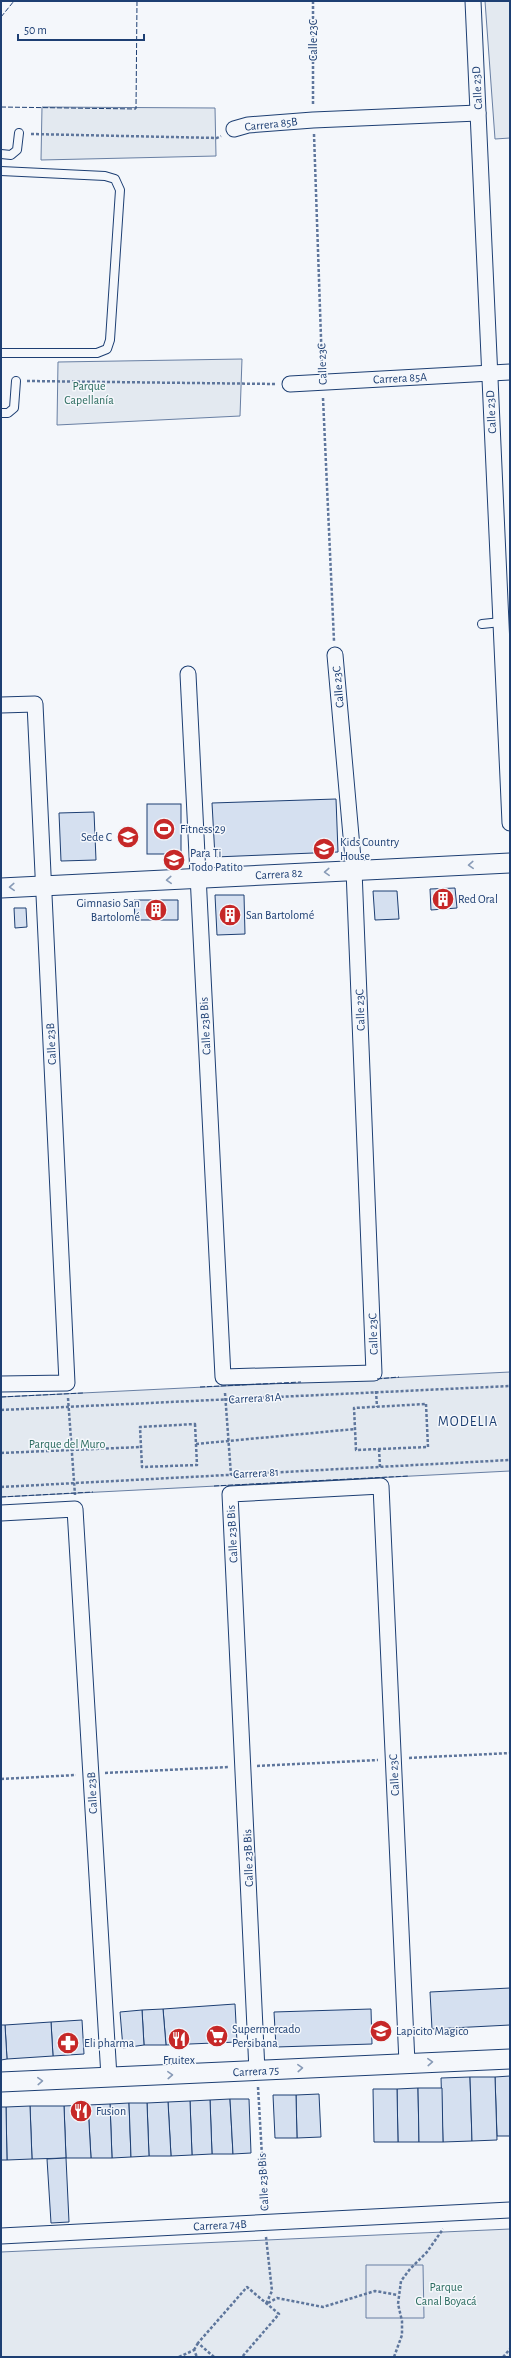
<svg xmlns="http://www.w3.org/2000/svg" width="511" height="2358" font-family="'Alegreya Sans',sans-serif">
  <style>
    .green { fill: #e3e9f0; stroke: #687fa3 }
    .parking { fill: #e3e8f0; stroke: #687fa3 }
    .building { fill: #d5e0f0; stroke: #1d3f73 }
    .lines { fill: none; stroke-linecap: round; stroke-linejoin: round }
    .service-casing { stroke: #1d3f73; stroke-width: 10 }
    .minor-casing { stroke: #1d3f73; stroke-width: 17 }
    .tertiary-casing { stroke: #1d3f73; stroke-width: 21 }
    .path { stroke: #5e769c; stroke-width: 2.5; stroke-dasharray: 3 2; stroke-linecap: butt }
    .service { stroke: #f4f7fb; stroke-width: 8 }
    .minor { stroke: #f4f7fb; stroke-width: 15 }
    .tertiary { stroke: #f4f7fb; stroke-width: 19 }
    .fence { stroke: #1d3f73; stroke-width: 1; stroke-dasharray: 5 2; stroke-linecap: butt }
    .oneway { stroke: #889bb7 }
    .labels { text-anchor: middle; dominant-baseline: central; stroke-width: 3; stroke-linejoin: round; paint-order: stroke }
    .street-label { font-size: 12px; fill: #1d3f73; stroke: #f4f7fb }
    .park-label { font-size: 12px; fill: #2c6c60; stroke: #f4f7fb }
    .poi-label { font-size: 12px; fill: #1d3f73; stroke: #f4f7fb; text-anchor: start }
    .quarter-label { font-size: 14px; letter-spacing: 1px; fill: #1d3f73; stroke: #f4f7fb }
  </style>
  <rect width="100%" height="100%" fill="#f4f7fb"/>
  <g class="green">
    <path d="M485 1H510V138L495 139Z"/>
    <path d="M42 107 215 108 216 156 41 160Z"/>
    <path d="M242 359 240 416 57 425 58 362Z"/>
    <path d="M510 1372V1471L1 1497V1397Z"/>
    <path d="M510 2229V2357H1V2252Z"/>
  </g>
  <path class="parking" d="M366 2265H423L424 2318H366Z"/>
  <g class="building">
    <path d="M336 799 338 852 215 857 212 803Z"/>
    <rect x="147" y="804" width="34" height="50"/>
    <path d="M94 812 96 860 61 861 59 813Z"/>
    <path d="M455 888 457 908 431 910 430 889Z"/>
    <path d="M373 891H397L399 919 375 920Z"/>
    <path d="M215 895H244L245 934 217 935Z"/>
    <path d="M134 900H178V920H135Z"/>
    <path d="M14 908H26L27 927 15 928Z"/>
    <path d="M510 1988V2025L432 2029 430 1992Z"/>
    <path d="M235 2004 237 2042 166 2045 163 2009Z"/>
    <path d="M163 2009 166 2045H144L142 2010Z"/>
    <path d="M371 2009 372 2044 276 2047 274 2012Z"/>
    <path d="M142 2010 144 2045 123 2048 120 2012Z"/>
    <path d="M82 2020 84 2054 53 2056 51 2022Z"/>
    <path d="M51 2022 53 2056 7 2059 5 2025Z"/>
    <path d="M1 2025H5L7 2059 1 2060Z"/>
    <path d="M510 2076V2136H497L495 2077Z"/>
    <path d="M470 2077 472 2141 443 2142 441 2078Z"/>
    <path d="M470 2077H495L497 2140 472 2141Z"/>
    <path d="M418 2088 419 2142H398L397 2089Z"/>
    <path d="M418 2088H442L443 2142H419Z"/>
    <path d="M373 2089H397L398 2142H374Z"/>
    <path d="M319 2094 321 2137 297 2138 296 2095Z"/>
    <path d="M273 2095H296L297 2138H275Z"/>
    <path d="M230 2099 233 2154H212L210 2100Z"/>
    <path d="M230 2099H249L251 2153 233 2154Z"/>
    <path d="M210 2100 212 2154 192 2155 190 2101Z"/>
    <path d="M190 2101 192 2155 171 2156 168 2102Z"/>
    <path d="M168 2102 171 2156H149L147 2103Z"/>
    <path d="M129 2103 131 2157 112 2158 110 2104Z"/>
    <path d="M129 2103H147L149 2156 131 2157Z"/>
    <path d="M110 2104 112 2158H91L88 2105Z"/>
    <path d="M88 2105 91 2158H66L64 2106Z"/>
    <path d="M30 2106H64L66 2158 32 2159Z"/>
    <path d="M30 2106 32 2159 7 2160 6 2107Z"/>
    <path d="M1 2107H6L7 2160H1Z"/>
    <path d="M66 2158 69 2222 51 2223 47 2159Z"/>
  </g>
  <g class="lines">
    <g class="service-casing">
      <g id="service">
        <path d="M1 154 11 155 17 150 19 133"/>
        <path d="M1 171 105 176 115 179 120 190 110 340 107 349 97 353H1"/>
        <path d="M1 413H8L14 408 16 381"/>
        <path d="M482 624 501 622"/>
      </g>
    </g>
    <g class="minor-casing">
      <g id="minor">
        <path d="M473 1 510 823"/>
        <path d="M234 129 248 125 313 120 478 113"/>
        <path d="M290 384 510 372"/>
        <path d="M188 674 223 1377 374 1373 354 870 335 655"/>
        <path d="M1 705 35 704 67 1383 1 1384"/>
        <path d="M1 1513 75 1509 109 2077"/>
        <path d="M257 2071 230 1494 381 1486 407 2063"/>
        <path d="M1 2236 510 2210"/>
      </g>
    </g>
    <g class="tertiary-casing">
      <g id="tertiary">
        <path d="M1 888 510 863"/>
        <path d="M1 2082 510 2059"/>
      </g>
    </g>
    <g class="path">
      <path d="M313 1V105"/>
      <path d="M31 134 217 138 221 136"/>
      <path d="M314 134 322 367"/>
      <path d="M27 381 276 384"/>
      <path d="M323 398 334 641"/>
      <path d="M376 1391 377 1407"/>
      <path d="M225 1393 231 1475"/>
      <path d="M68 1398 75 1495"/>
      <path d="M426 1404 428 1447 356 1450 354 1408Z"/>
      <path d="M1 1410 510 1386"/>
      <path d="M195 1424 197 1465 142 1467 140 1427Z"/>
      <path d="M196 1444 355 1429"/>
      <path d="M379 1449 380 1467"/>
      <path d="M1 1453 141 1447"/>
      <path d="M1 1487 510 1460"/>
      <path d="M409 1758 510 1753"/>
      <path d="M257 1766 378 1760"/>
      <path d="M105 1773 228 1767"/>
      <path d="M1 1779 76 1775"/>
      <path d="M258 2087 265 2208"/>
      <path d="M266 2237 272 2291 266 2304"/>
      <path d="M268 2303 277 2298 323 2307 375 2291 398 2295"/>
      <path d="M194 2350 198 2343"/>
      <path d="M179 2357 194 2350 197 2357"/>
      <path d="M214 2357 198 2343 247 2287 279 2314 242 2357"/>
      <path d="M394 2357 402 2335V2321L398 2304 401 2281 410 2269 427 2252 443 2229"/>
      <path d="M503 2357 510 2349"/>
    </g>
    <use href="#service" class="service"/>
    <use href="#minor" class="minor"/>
    <use href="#tertiary" class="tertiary"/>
    <g class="fence">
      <path d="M1 17 14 1"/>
      <path d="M1 107 136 109 137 1"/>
      <path d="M377 1379 399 1377"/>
      <path d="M200 1387 301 1382"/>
      <path d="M1 1397 83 1393"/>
      <path d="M214 1486 409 1476"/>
      <path d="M1 1497 93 1492"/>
    </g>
  </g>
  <defs><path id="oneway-chevron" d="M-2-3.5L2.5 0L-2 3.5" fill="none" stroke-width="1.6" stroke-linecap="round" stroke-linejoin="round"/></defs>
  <g class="oneway">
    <use href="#oneway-chevron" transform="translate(471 865) rotate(177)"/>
    <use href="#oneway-chevron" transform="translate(327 872) rotate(177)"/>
    <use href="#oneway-chevron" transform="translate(169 880) rotate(177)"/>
    <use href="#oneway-chevron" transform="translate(12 887) rotate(177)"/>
    <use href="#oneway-chevron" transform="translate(430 2062) rotate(-3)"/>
    <use href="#oneway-chevron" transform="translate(300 2068) rotate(-3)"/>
    <use href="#oneway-chevron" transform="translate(170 2075) rotate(-3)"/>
    <use href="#oneway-chevron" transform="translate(40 2081) rotate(-3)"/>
  </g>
  <defs>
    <g id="stadium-disc" transform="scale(1.15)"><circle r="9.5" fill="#c62828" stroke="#f4f7fb"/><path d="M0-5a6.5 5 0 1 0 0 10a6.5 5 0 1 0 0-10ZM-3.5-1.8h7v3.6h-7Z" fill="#fff"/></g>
    <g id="school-disc" transform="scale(1.15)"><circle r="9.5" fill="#c62828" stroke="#f4f7fb"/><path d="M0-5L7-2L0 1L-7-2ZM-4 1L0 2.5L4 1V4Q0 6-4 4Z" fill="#fff"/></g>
    <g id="building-disc" transform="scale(1.15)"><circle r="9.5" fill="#c62828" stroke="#f4f7fb"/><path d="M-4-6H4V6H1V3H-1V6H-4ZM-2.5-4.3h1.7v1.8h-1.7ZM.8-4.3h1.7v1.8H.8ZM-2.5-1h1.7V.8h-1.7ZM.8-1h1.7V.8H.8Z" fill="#fff"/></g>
    <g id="supermarket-disc" transform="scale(1.15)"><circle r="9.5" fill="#c62828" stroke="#f4f7fb"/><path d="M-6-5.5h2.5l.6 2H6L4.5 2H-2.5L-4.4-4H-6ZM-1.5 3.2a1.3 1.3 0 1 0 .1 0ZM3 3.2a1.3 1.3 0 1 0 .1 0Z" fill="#fff"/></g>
    <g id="restaurant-disc" transform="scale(1.15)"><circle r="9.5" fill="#c62828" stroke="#f4f7fb"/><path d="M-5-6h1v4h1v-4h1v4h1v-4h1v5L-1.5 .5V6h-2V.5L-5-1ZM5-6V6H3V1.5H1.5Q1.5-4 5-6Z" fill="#fff"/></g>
    <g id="pharmacy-disc" transform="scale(1.15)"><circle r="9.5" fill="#c62828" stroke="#f4f7fb"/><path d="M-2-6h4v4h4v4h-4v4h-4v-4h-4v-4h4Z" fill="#fff"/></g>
  </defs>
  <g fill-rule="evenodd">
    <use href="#stadium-disc" x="164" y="829"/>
    <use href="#school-disc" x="128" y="837"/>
    <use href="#school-disc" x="324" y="849"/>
    <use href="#school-disc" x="174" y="860"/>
    <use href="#building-disc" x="443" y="899"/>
    <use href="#building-disc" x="156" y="910"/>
    <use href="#building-disc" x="230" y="915"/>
    <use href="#school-disc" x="381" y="2031"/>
    <use href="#supermarket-disc" x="217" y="2036"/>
    <use href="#restaurant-disc" x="179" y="2039"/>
    <use href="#pharmacy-disc" x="68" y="2043"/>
    <use href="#restaurant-disc" x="81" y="2111"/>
  </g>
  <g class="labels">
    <g class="street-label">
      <text transform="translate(313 40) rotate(-90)">Calle 23C</text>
      <text transform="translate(477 88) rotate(-93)">Calle 23D</text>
      <text transform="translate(271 124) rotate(-6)">Carrera 85B</text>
      <text transform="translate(322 364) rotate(-92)">Calle 23C</text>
      <text transform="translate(400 378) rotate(-3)">Carrera 85A</text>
      <text transform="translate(491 412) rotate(-93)">Calle 23D</text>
      <text transform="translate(338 687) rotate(-95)">Calle 23C</text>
      <text transform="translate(279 874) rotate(-3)">Carrera 82</text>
      <text transform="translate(360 1010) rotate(-92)">Calle 23C</text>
      <text transform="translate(205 1026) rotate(-93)">Calle 23B Bis</text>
      <text transform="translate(51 1044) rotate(-93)">Calle 23B</text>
      <text transform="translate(373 1334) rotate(-92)">Calle 23C</text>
      <text transform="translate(255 1398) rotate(-3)">Carrera 81A</text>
      <text transform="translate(256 1473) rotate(-3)">Carrera 81</text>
      <text transform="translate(232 1534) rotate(-93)">Calle 23B Bis</text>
      <text transform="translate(394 1775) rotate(-93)">Calle 23C</text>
      <text transform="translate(92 1793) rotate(-93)">Calle 23B</text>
      <text transform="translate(248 1858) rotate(-92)">Calle 23B Bis</text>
      <text transform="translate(256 2071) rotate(-3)">Carrera 75</text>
      <text transform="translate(263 2182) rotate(-93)">Calle 23B Bis</text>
      <text transform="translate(220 2225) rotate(-3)">Carrera 74B</text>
    </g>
    <g class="park-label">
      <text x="89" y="386">Parque<tspan x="89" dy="14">Capellanía</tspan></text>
      <text x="67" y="1444">Parque del Muro</text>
      <text x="446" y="2287">Parque<tspan x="446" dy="14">Canal Boyacá</tspan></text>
    </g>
    <g class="poi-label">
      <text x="180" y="829">Fitness 29</text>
      <text x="112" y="837" text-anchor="end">Sede C</text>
      <text x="340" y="842">Kids Country<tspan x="340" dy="14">House</tspan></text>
      <text x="190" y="853">Para Ti<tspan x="190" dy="14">Todo Patito</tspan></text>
      <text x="458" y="899">Red Oral</text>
      <text x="140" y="903" text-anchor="end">Gimnasio San<tspan x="140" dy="14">Bartolomé</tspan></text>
      <text x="246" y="915">San Bartolomé</text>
      <text x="232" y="2029">Supermercado<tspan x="232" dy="14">Persibana</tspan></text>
      <text x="396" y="2031">Lapicito Magico</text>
      <text x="84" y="2043">Eli pharma</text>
      <text x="179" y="2060" text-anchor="middle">Fruitex</text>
      <text x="96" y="2111">Fusion</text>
    </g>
    <g class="quarter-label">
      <text x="468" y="1422">MODELIA</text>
    </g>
  </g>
  <rect width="511" height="2358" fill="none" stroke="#1d3f73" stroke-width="4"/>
  <path d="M18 34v6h126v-6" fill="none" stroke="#1d3f73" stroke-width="2"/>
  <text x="24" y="34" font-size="12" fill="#1d3f73" stroke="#f4f7fb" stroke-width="3" paint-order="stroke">50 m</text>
</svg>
